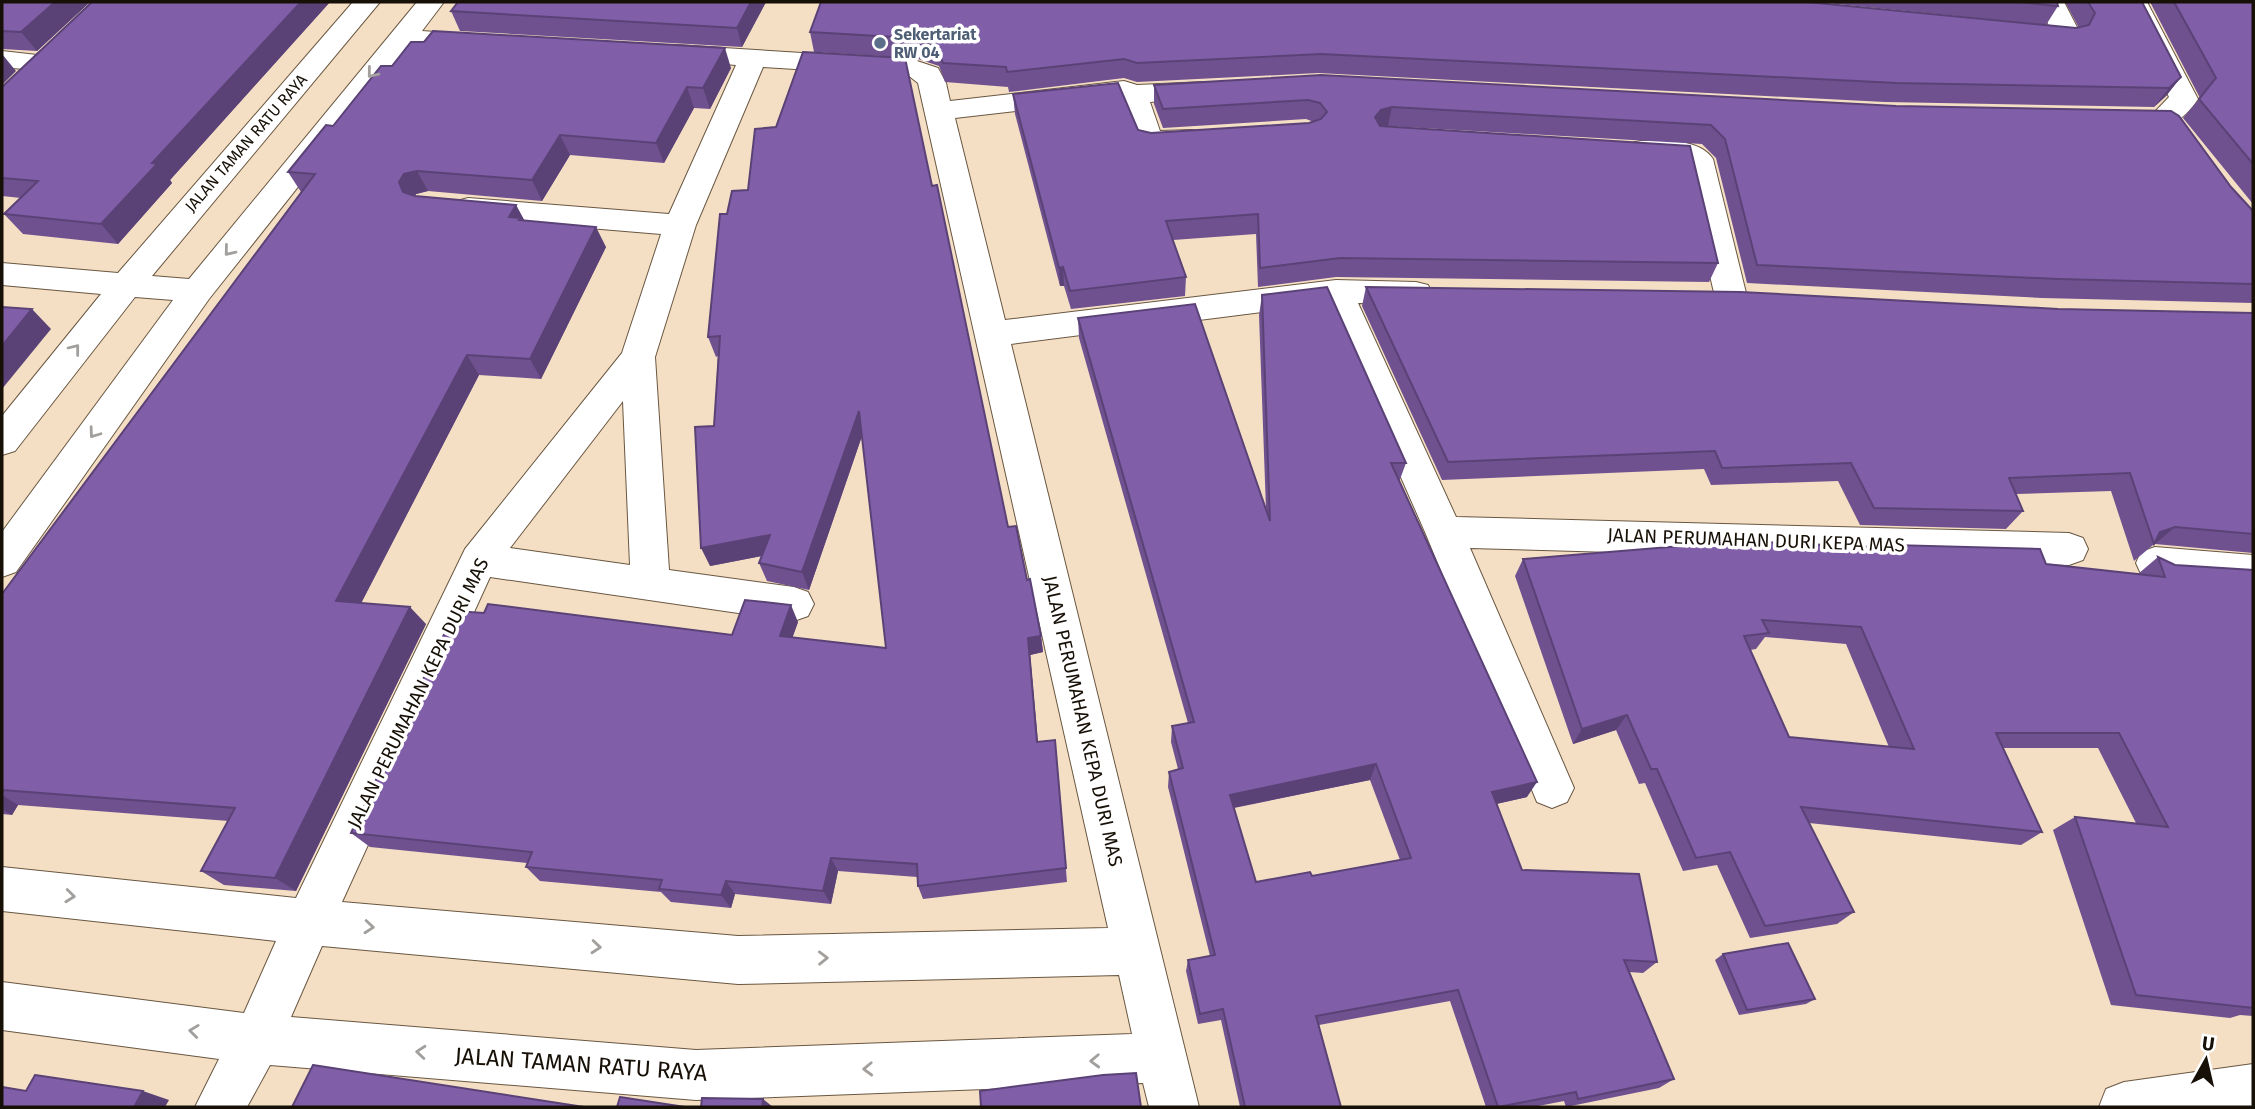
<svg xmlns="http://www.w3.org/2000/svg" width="2255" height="1109" font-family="'Fira Sans',sans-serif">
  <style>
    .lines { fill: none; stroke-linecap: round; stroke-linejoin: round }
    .street-casing { stroke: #695741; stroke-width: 2 }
    .street { fill: #fff; fill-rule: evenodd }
    .wall { fill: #6f5190; fill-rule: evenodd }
    .shaded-wall { fill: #5a4276 }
    .building { fill: #815ea8; stroke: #5a4276; stroke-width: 2; fill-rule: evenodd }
    .oneway { stroke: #a29f9c }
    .service-dot { fill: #5c6f8a; stroke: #fff; stroke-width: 2.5 }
    .labels { text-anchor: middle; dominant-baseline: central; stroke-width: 7; stroke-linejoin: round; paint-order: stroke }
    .far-service-label { font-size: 16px; font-weight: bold; fill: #4e5e75; stroke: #fff; text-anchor: start }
    .far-street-label { font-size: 16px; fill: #171007; stroke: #fff }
    .street-label { font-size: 19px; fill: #171007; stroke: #fff }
    .near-street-label { font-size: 23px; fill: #171007; stroke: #fff }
  </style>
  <rect width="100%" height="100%" fill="#f4dfc5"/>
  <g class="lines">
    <g class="street-casing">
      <g id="street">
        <path d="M353 2H380L152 276 189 279 417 2H444L422 31 489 36 493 42 489 48 479 50 409 47 209 299 16 572 2 577V532L173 300 135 297 15 451 2 455V416L101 294 2 285V263L118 273Z"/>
        <path d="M2038 2H2064L2079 31 2073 43 2063 45 2011 39 2007 33 2011 27 2021 25 2050 28Z"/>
        <path d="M2121 2H2147L2198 99C2187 115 2172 130 2152 125L2148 119 2169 97Z"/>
        <path d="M675 45 914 60 938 68 946 83 950 101 1124 81 1137 85 1205 82 1215 85 1219 91 1215 97 1150 102 1160 131 1192 130 1202 132 1207 139 1202 146C1183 151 1157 152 1138 147L1120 99 955 118 1005 320 1336 280 1416 282 1428 285 1432 293 1428 301 1416 304 1358 303 1456 517 2069 533 2083 538 2088 549 2083 560 2069 565 1470 548 1574 788 1567 802 1552 808 1537 802 1425 532 1325 304 1011 344 1199 1107H1149L1143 1083 696 1100 270 1065 247 1107H195L219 1059 2 1030V982L244 1013 276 941 2 911V867L296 898 465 549 622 353 661 234 468 218 457 215 453 208 457 201 468 198 669 214 736 65 665 59 661 53 665 47ZM763 67 909 76 918 83 1108 928 738 936 342 902 490 577 794 621 808 616 814 604 808 592 794 587 669 570 655 357 696 225ZM623 401 630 565 510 548ZM322 946 738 984 1119 975 1132 1034 696 1050 291 1017Z"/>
        <path d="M2 51 55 57 59 63 55 69 45 71 2 67Z"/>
        <path d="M1641 141C1663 141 1699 138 1713 159L1747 297 1743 305 1731 308 1719 305 1715 297 1684 164 1631 157 1626 150 1631 143Z"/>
        <path d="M2155 547 2253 555V587L2155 579 2141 574 2136 563 2141 552Z"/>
        <path d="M2253 1064V1107H2099L2106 1089 2124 1082Z"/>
      </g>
    </g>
    <use href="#street" class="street"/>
  </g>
  <g class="wall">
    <path d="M2 2H90L37 51 2 49Z"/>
    <path d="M92 2H330L170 180 172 183 118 244 23 234 4 214 21 198 2 196V87Z"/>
    <path d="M766 2 742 47 460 31 451 11Z"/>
    <path d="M1817 2H2057L2058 6 2046 25Z"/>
    <path d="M2065 2H2142L2181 77 2166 96 2154 107 1885 102 1318 73 1137 82 1124 78 1009 92 1008 87 945 82 939 66 915 58 814 52 810 32 2079 28Z"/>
    <path d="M2150 2H2253V204L2183 118 2200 98Z"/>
    <path d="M731 68 710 109 694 108 664 163 570 155 542 201 428 191 416 194 415 196 516 205 524 221 606 247 541 379 479 375 361 603 426 624 296 891 224 885 201 871 229 821 18 805 12 815 2 814V594L301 192 288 172 333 126Z"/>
    <path d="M1321 75 2231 187 2253 211V303L2042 298 1747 283 1716 158 1702 144 1388 126 1387 127 1718 263 1709 282 1336 277 1258 287 1256 234 1173 240 1186 277 1185 296 1071 309 1064 286H1060L1015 114 1013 94 1151 133 1309 123 1314 122 1306 119 1163 128 1154 104V85Z"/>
    <path d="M932 186 1008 527 1027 580 1041 636 1043 652 1030 655 1038 742 1055 740 1067 882 923 899 918 886 917 877 838 871 831 904 735 894 731 908 671 902 661 892 540 881 526 867 527 863 370 847 351 833 732 635 798 622 792 638 886 648 862 436 809 590 767 581 759 563 762 556 710 566 714 426 718 356 716 357 708 337 727 214Z"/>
    <path d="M1366 287 2058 309 2253 313V553L2155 544 2153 545 2134 561 2111 491 2016 494 2023 511 2006 529 1860 525 1838 481 1711 485 1704 469 1442 480 1362 306Z"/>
    <path d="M1262 295 1406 463 1399 482 1527 797 1496 804 1522 870 1657 962 1643 973 1629 972 1674 1079 1659 1088 1566 1107 1564 1101 1533 1107H1486L1450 1001 1319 1025 1341 1107H1240L1221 1020 1198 1024 1186 971 1188 960 1210 956 1168 787 1169 772 1178 769 1171 742 1172 726 1188 723 1079 338 1078 318 1266 510 1259 315ZM1370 780 1400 860 1312 876 1256 882 1234 808Z"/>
    <path d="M1893 545 2046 564 2138 574 2158 557 2175 565 2253 570V1016L2240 1015 2230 1018 2111 1005 2053 830 2075 817 2136 823 2098 748H2003L2042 832 2021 845 1809 823 1854 912 1837 924 1750 938 1717 865 1683 871 1645 783 1639 784 1616 730 1573 744 1515 576 1523 559 1891 548ZM1765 637 1846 644 1889 747 1789 737 1750 650 1756 649Z"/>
    <path d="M1723 954 1815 999 1806 1004 1739 1015 1715 960Z"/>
  </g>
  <g class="shaded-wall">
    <path d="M55 2H90L37 51 21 32Z"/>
    <path d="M301 2H330L170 180 172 183 118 244 101 224 152 163Z"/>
    <path d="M751 2H766L742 47 737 28Z"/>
    <path d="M725 48 731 68 710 109 703 88Z"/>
    <path d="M2 54 16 71 2 85Z"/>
    <path d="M2181 77 2166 96 2154 107 2169 88Z"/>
    <path d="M687 87 694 108 664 163 656 143Z"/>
    <path d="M1392 107 1388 126 1377 129 1375 117 1381 110Z"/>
    <path d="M560 135 570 155 542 201 532 180Z"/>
    <path d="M417 171 428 191 416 194 411 203 403 192 399 182 404 174Z"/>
    <path d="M516 205 527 225 509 217Z"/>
    <path d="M596 227 606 247 541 379 530 359Z"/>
    <path d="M1063 267 1064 286H1060L1059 268Z"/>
    <path d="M32 309 51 329 2 389V346Z"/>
    <path d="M467 355 479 375 353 619 336 601Z"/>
    <path d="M859 411 864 430 809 590 802 572Z"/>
    <path d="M2175 527 2155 544 2153 545 2160 532Z"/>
    <path d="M770 535 777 553 710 566 701 548Z"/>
    <path d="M791 605 798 622 787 653 780 636Z"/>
    <path d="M410 607 426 624 296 891 275 878Z"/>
    <path d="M1041 636 1043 652 1030 655 1039 757 1028 638Z"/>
    <path d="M1627 715 1616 730 1573 744 1582 729Z"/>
    <path d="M1376 764 1370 780 1227 809 1230 795Z"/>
    <path d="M1537 782 1527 797 1483 807 1492 792Z"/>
    <path d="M2 795 18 805 12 815 2 809Z"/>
    <path d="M831 858 838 871 831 904 823 891Z"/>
    <path d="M726 881 735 894 731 908 721 895Z"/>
    <path d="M143 1091 169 1100 165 1107H134Z"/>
    <path d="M763 1099 773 1107H762Z"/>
  </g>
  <g class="building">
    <path d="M2 2H55L21 32 2 31Z"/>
    <path d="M92 2H301L152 163 157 164 101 224 4 214 38 181 2 178V87Z"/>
    <path d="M458 2H751L737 28 451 11Z"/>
    <path d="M821 2H1807L2076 28 2089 25 2095 13 2088 2H2142L2181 77 2169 88 1896 83 1321 54 1137 63 1124 59 1007 72 1006 67 943 63 936 46 912 38 810 32Z"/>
    <path d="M2018 2H2057L2058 6Z"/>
    <path d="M2174 2H2253V164L2199 99 2216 78Z"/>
    <path d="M433 31 725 48 703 88 687 87 656 143 560 135 532 180 417 171 404 174 399 182 403 192 415 196 516 205 509 217 521 218 519 220 596 227 530 359 467 355 336 601 410 607 275 878 201 871 235 808 2 790V594L315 174 288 172 326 125 333 126 381 66H392L411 42H424Z"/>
    <path d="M803 52 905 58 932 186 937 185 1008 527 1016 526 1027 580 1030 579 1041 636 1028 638 1037 742 1055 740 1066 868 918 886 917 864 831 858 823 891 726 881 721 895 659 889 662 880 526 867 532 852 351 833 455 611 484 613 488 604 732 635 745 600 791 605 780 636 886 648 859 411 802 572 759 563 770 535 701 548 695 427 714 426 720 336 708 337 720 214H727L732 191 748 190 755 129 776 127Z"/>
    <path d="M1321 75 1896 106 2171 111 2179 116 2231 187 2253 211V284L2058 279 1757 265 1725 139 1711 125 1392 107 1381 110 1375 117 1380 126 1690 146 1718 263 1340 258 1260 268 1258 214 1166 221 1186 277 1070 291 1063 267 1059 268 1013 94 1118 83 1138 130 1151 133 1309 123 1321 119 1327 112 1320 103 1308 100 1163 109 1154 85Z"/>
    <path d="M1327 287 1406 463H1391L1537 782 1492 792 1522 870 1639 874 1657 962 1624 960 1674 1079 1578 1099 1576 1092 1498 1107 1458 990 1316 1016 1341 1107H1245L1223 1009 1200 1014 1188 960 1215 955 1169 772 1183 768 1172 726 1194 722 1078 318 1195 304 1270 521 1262 295ZM1376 764 1411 858 1312 876 1310 872 1256 882 1230 795Z"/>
    <path d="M1366 287 1741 292 2058 309 2253 313V534L2175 527 2160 532 2154 544 2130 473 2009 478 2023 511 1874 508 1851 463 1722 468 1715 451 1448 462Z"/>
    <path d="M2 307 32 309 2 346Z"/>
    <path d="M1742 541 1895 548 1893 545 2040 549 2046 564 2165 577 2158 557 2175 565 2253 570V1008L2136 995 2075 817 2168 827 2119 733H1996L2042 832 1801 807 1854 912 1765 926 1730 852 1696 858 1657 769H1651L1627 715 1582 729 1523 559ZM1762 620 1861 627 1914 749 1789 737 1744 636 1769 633Z"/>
    <path d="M1788 943 1815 999 1747 1010 1723 954Z"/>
    <path d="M313 1065 584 1107H292Z"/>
    <path d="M1136 1073 1141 1107H981L980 1091 1103 1075Z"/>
    <path d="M35 1075 143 1091 134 1107H2V1087L26 1091Z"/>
    <path d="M620 1097 685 1107H617Z"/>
    <path d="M702 1098 763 1099 762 1107H701Z"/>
  </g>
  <defs><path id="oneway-chevron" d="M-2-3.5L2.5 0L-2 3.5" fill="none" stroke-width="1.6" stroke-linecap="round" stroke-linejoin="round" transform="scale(1.75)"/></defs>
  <g class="oneway">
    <use href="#oneway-chevron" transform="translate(372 73) rotate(129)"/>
    <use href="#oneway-chevron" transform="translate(229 251) rotate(129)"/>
    <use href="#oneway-chevron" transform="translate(75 349) rotate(-52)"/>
    <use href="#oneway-chevron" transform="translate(94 433) rotate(126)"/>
    <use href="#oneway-chevron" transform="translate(70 896) rotate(6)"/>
    <use href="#oneway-chevron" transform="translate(369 927) rotate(5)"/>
    <use href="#oneway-chevron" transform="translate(596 947) rotate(5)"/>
    <use href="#oneway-chevron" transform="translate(823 958) rotate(-1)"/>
    <use href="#oneway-chevron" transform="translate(194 1031) rotate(-173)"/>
    <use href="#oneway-chevron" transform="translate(421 1052) rotate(-175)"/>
    <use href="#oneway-chevron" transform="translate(1095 1061) rotate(178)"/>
    <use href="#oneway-chevron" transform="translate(868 1069) rotate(178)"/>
  </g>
  <circle class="service-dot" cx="880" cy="43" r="7"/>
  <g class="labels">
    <g class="far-service-label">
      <text x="894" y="34">Sekertariat<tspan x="894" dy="18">RW 04</tspan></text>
    </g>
    <g class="far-street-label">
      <text transform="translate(246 143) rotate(-49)">JALAN TAMAN RATU RAYA</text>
    </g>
    <g class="street-label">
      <text transform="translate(1756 540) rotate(2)">JALAN PERUMAHAN DURI KEPA MAS</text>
      <text transform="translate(418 693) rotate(-64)">JALAN PERUMAHAN KEPA DURI MAS</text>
      <text transform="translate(1083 721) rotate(77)">JALAN PERUMAHAN KEPA DURI MAS</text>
    </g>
    <g class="near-street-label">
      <text transform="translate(581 1064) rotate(4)">JALAN TAMAN RATU RAYA</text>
    </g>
  </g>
  <rect width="2255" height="1109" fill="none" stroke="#171007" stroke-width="7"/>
  <g transform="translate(2206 1060) rotate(8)" stroke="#ffffff" stroke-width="5" paint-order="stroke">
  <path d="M0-5L12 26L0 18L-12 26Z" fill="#171007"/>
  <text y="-10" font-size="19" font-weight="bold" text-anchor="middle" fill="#171007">U</text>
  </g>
</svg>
